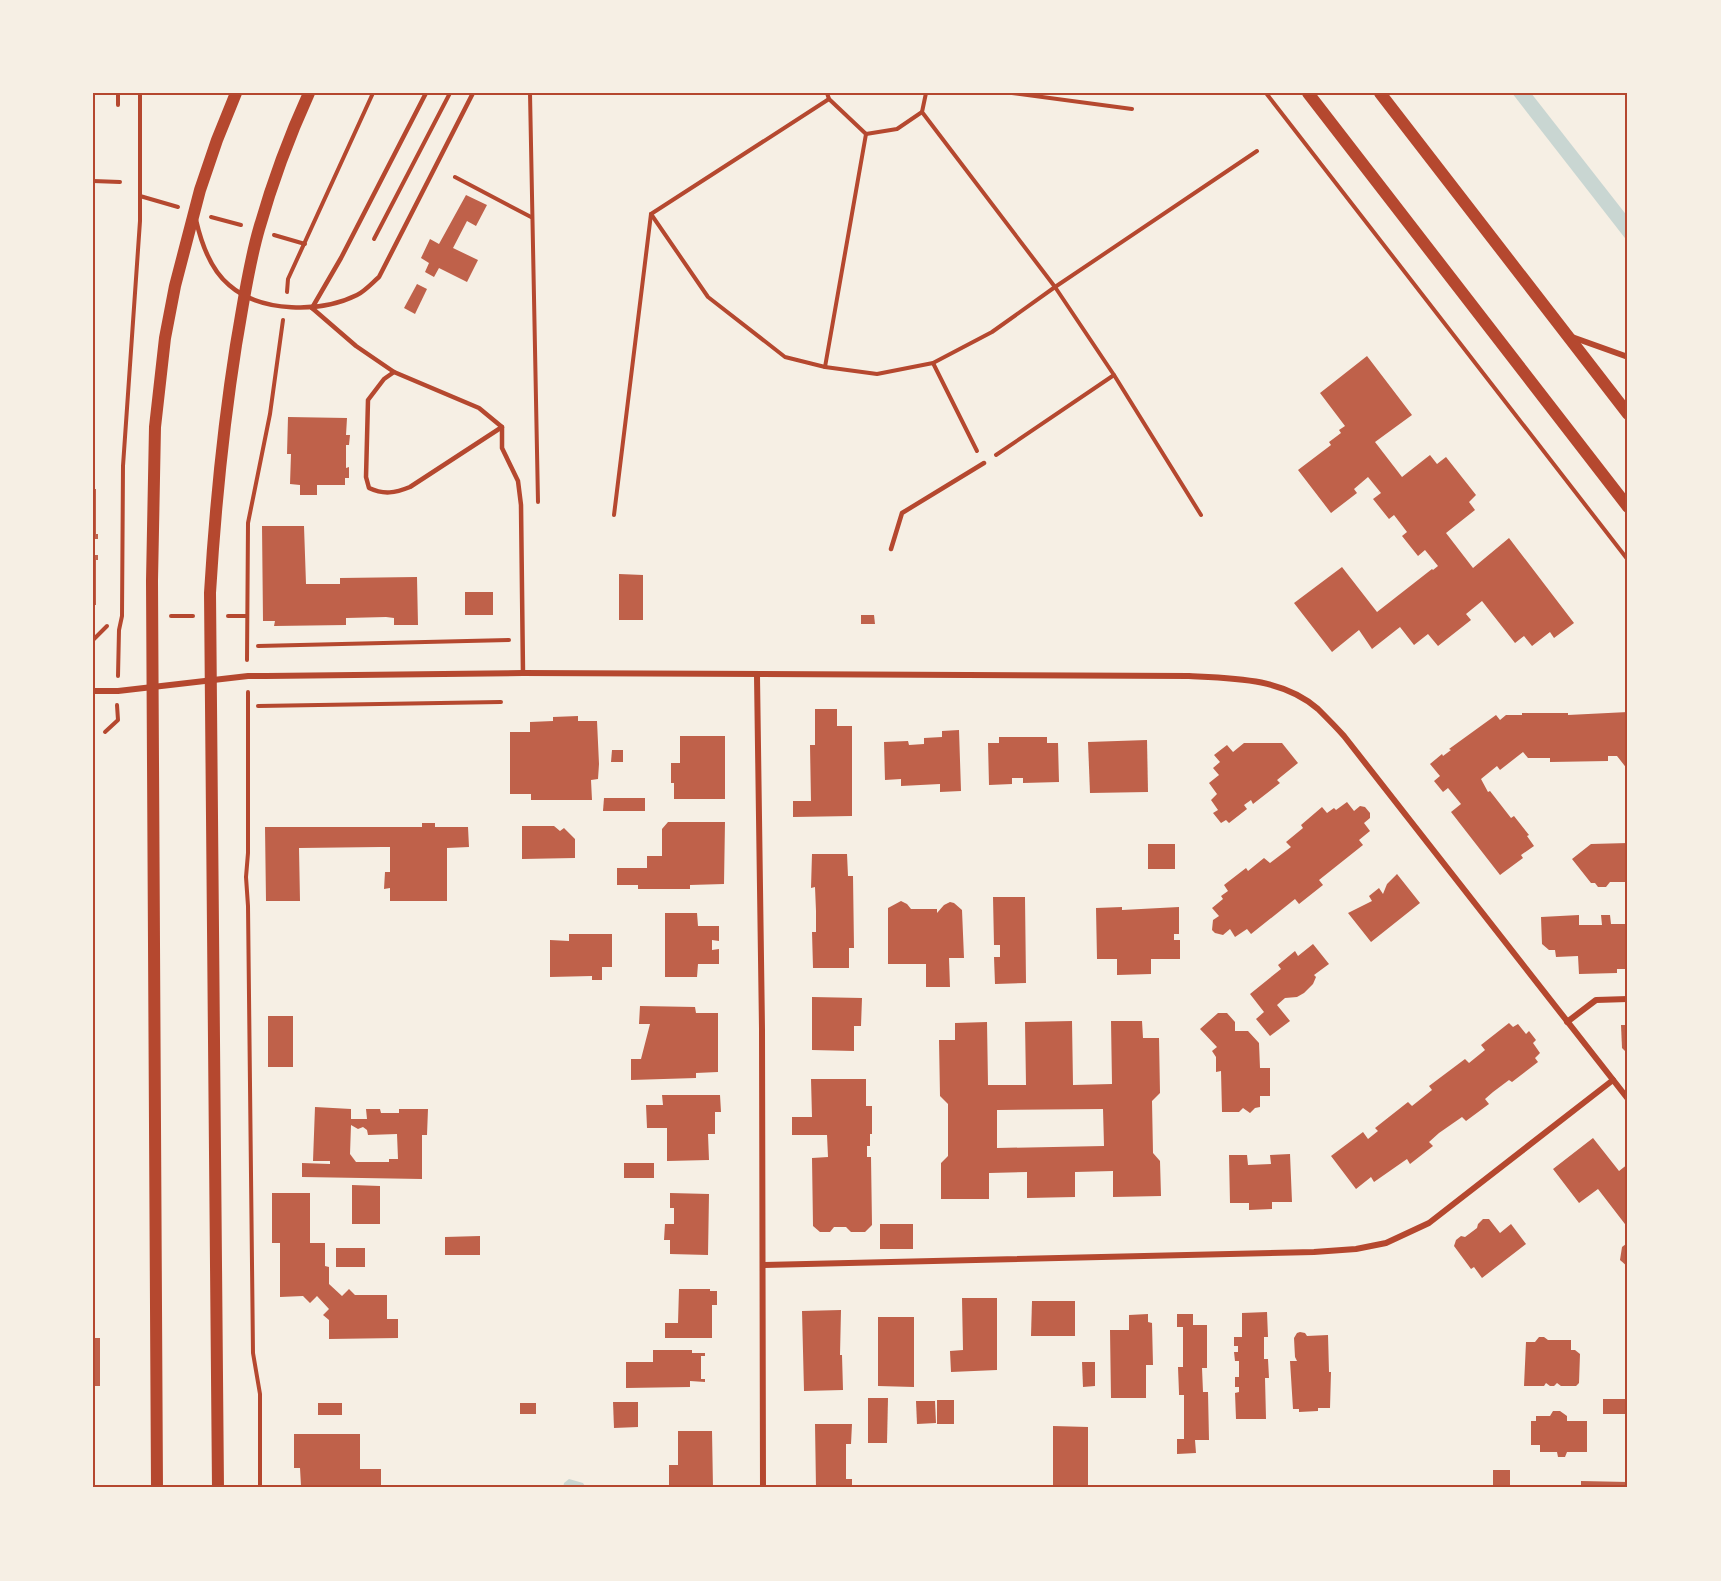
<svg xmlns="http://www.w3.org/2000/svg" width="1721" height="1581" font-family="'Archivo Narrow',sans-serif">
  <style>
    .water { fill: #c9d6d2 }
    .building { fill: #bf614a; fill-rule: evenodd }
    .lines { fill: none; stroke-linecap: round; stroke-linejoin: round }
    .path { stroke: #b5482f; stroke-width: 4 }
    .service { stroke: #b5482f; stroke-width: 4.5 }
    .minor { stroke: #b5482f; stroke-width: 6 }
    .secondary { stroke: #b5482f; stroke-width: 12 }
    .neatline { fill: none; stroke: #b5482f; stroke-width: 2 }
  </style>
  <rect width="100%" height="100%" fill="#f6efe4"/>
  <g class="water">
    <path d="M1512 93H1531L1628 217V242Z"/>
    <path d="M569 1479 583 1483 586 1488H563L564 1483Z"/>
  </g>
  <g class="building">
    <path d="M466 195 487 205 476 226 467 221 453 248 478 260 467 282 439 268 434 277 425 272 429 263 421 258 430 239 439 244Z"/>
    <path d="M417 284 427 289 415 314 404 308Z"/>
    <path d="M1367 356 1412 415 1375 442 1402 477 1430 455 1437 464 1446 457 1476 495 1469 502 1475 510 1446 533 1473 568 1509 538 1574 623 1554 638 1550 632 1532 646 1524 636 1515 643 1482 601 1466 614 1471 620 1438 646 1428 634 1414 645 1400 627 1372 649 1359 630 1332 652 1294 603 1342 567 1377 612 1432 569 1433 570 1438 566 1425 550 1418 556 1402 536 1407 532 1394 515 1389 519 1373 499 1381 493 1368 477 1354 489 1357 493 1331 513 1298 470 1331 445 1329 442 1341 433 1339 430 1345 426 1320 393Z"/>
    <path d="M288 417 347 418 346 435H350L349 445H346V468L349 467V478H345V485H317V495H300V485L290 484 291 454H287Z"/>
    <path d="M93 489H96V534H98V539H93Z"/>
    <path d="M262 526H304L306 584H340V578L417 577 418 625H394V618L386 617 346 618V625L274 626 275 621H263Z"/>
    <path d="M93 555H98V560H96V605H93Z"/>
    <path d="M619 574 643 575V620H619Z"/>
    <rect x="465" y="592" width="28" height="23"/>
    <path d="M861 615H874L875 624H861Z"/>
    <path d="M815 709H837V726H852V816L793 817V801H811L810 745H815Z"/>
    <path d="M1628 712V770L1617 756H1608V761L1550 762V758H1528L1523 752 1500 770 1497 766 1481 779 1488 792 1490 791 1511 818 1514 816 1529 835 1527 836 1534 846 1521 855 1523 858 1500 875 1451 812 1461 804 1448 788 1443 792 1434 781 1440 776 1430 764 1442 754 1443 756 1451 750 1449 749 1496 715 1500 720 1506 715H1522V713H1568V715Z"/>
    <path d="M578 716V721H597L599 764 598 779 591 780 592 800H531V794H510V732H530V722L553 721V717Z"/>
    <path d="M959 730 961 791 940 792V784L901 786V779L885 780 884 742 908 741 909 745 924 744V738L942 737V731Z"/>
    <path d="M680 736H725V799H674V783H671V763H680Z"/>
    <path d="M999 737H1047V743H1058L1059 782 1023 783V778H1012V784L989 785 988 743H999Z"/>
    <path d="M1147 740 1148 792 1090 793 1088 742Z"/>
    <path d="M1244 743H1282L1298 763 1277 780 1280 783 1253 804 1251 800 1244 805 1247 809 1229 823 1226 820 1221 823 1213 813 1218 810 1211 800 1217 794 1209 783 1219 775 1213 768 1220 762 1214 755 1227 745 1233 752Z"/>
    <path d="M612 750H623V762H611Z"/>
    <path d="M604 798H645V811H603Z"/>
    <path d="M1347 802 1354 811 1360 806 1365 807 1370 813V818L1364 823 1370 831 1359 840 1363 845 1319 880 1323 885 1299 904 1295 899 1251 934 1247 929 1235 937 1230 929 1223 935 1215 933 1212 930 1213 920 1219 916 1212 908 1223 899 1221 896 1228 891 1224 885 1246 868 1248 871 1264 858 1270 863 1291 847 1286 842 1303 828 1301 825 1322 807 1327 813 1334 808 1336 810Z"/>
    <path d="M668 822H725L724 884 690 885V889H638V885H617V868H647V856H662V829Z"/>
    <path d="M422 823H435V827H468L469 847 447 848V901H390V888L384 889 385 872H390V847H381L299 848 300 901H266L265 827H422Z"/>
    <path d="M522 826H554L560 831 564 828 575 839V858L522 859Z"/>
    <path d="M1628 843V882H1610L1606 887H1598L1595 883H1591L1572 859 1591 844Z"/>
    <rect x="1148" y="844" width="27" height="25"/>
    <path d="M812 854H847L848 876H853L854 948H849V968H813L812 932H816V911L815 887 811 888Z"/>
    <path d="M1397 874 1420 903 1371 942 1348 913 1372 901 1369 896 1379 888 1383 894 1387 884Z"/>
    <path d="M993 897H1025L1026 983 995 984 994 957H1000V945H994Z"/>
    <path d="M901 901 907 904 911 909H937V913L944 905 950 902 954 903 962 910 964 958H949L950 987H926V964H888V908Z"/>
    <path d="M1122 907V910L1179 907V934H1174V940H1180V959H1151V974L1117 975V959H1097L1096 908Z"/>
    <path d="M665 913H697L698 926H719V941L712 940V950L719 949V964H698L697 977H665Z"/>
    <path d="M1625 914H1628V969H1617V973L1579 974 1578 956 1556 957 1555 950H1549L1542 944 1541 917 1579 915V925H1602L1601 915H1610L1611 924H1625Z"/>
    <path d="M569 934H612V967H602V980H592V976L550 977V940L569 941Z"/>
    <path d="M1313 944 1329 964 1314 975 1316 977 1313 984 1304 993 1297 997 1285 998 1277 1005 1290 1021 1270 1036 1256 1019 1264 1012 1250 994 1281 969 1278 965 1295 951 1298 956Z"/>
    <path d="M812 997 862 998 861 1026H854V1051L812 1050Z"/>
    <path d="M640 1006 695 1007 696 1013H718V1072L696 1073V1078L631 1080V1059H641L650 1024H639Z"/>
    <path d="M1218 1013H1227L1235 1022V1031H1248L1259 1043 1260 1068H1270V1096H1260V1107L1255 1108 1250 1113 1243 1108 1239 1112H1222L1221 1071 1216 1072V1057L1212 1051 1217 1047 1200 1029Z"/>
    <rect x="268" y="1016" width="25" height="51"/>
    <path d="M1072 1021 1073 1085 1112 1084 1111 1021H1142L1143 1038H1159L1160 1093 1152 1101 1153 1153 1160 1161 1161 1196 1113 1197V1171L1075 1172V1197L1027 1198V1172L989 1173V1199H941V1163L948 1156V1104L940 1096 939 1040H955V1023L987 1022 988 1085H1026L1025 1022ZM1103 1109 1104 1146 997 1148V1110Z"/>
    <path d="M1509 1023 1513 1027 1518 1024 1526 1034 1529 1031 1536 1040 1533 1043 1540 1053 1535 1058 1538 1062 1512 1082 1509 1080 1493 1092 1485 1099 1489 1104 1466 1121 1462 1117 1439 1133 1429 1142 1433 1146 1410 1164 1407 1159 1374 1182 1371 1177 1356 1189 1331 1156 1363 1132 1368 1139 1378 1131 1375 1128 1408 1102 1412 1106 1432 1090 1429 1086 1465 1059 1469 1063 1485 1050 1481 1045Z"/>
    <path d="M1621 1025H1628V1054L1622 1048Z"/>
    <path d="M811 1079H866V1106H872V1134H870V1146H867V1157H871L872 1225 865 1232H851L846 1227H834L830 1232H820L813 1226 812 1158 828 1157 827 1135H792V1117H812Z"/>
    <path d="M662 1095H720L721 1112H715V1134H708L709 1160 667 1161V1128H647L646 1105H663Z"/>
    <path d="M315 1107 351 1109V1119H367L366 1109H380L381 1113H399V1109H428L427 1135H422V1179L302 1177V1163L330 1164V1161H313ZM351 1125 358 1129 363 1127 367 1130 368 1135 397 1134 398 1159H389V1162H356L350 1154Z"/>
    <path d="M1593 1138 1619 1171 1628 1164V1228L1598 1189 1579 1203 1553 1169Z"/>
    <path d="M1290 1154 1292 1202H1272V1209L1249 1210V1203H1230L1229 1155H1247L1248 1165 1271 1164 1270 1155Z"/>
    <rect x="624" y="1163" width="30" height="15"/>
    <path d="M352 1185 380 1186V1224H352Z"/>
    <path d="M272 1193H310V1243H325V1266L329 1267V1284L342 1296 349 1289 355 1295H387V1319H398V1338L329 1339V1320L323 1315 329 1309 317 1296 310 1303 303 1296 280 1297V1243H272Z"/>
    <path d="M670 1193 709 1194 708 1255 670 1254V1240H664L665 1224H674V1208H670Z"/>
    <path d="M1483 1219H1489L1500 1233 1511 1224 1526 1244 1482 1278 1474 1267 1471 1269 1454 1246 1456 1240 1461 1236 1465 1237 1477 1228 1478 1224Z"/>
    <rect x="880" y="1224" width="33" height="25"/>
    <path d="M480 1236V1255H445V1237Z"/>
    <path d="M1626 1244H1628V1267L1620 1260 1622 1247Z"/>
    <rect x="336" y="1248" width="29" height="19"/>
    <path d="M679 1289H710V1291H717V1305H712V1338H665V1323H678Z"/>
    <path d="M962 1298H997V1370L951 1372 950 1351 963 1350Z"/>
    <path d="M1032 1301H1075V1336H1031Z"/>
    <path d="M841 1310 840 1355H842L843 1390 804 1391 802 1311Z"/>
    <path d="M1267 1312 1268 1337H1264V1359H1268L1269 1378H1265L1266 1419H1236L1235 1393 1239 1392V1387H1235V1377H1239V1361H1235L1234 1352H1238V1346H1234V1337H1242V1313Z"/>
    <path d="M1148 1314V1322L1152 1323 1153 1365H1146V1398H1111L1110 1330H1129V1315Z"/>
    <path d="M1177 1314H1193V1325H1207V1368H1202L1203 1392H1208L1209 1440H1195L1196 1453 1177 1454V1439H1184V1395H1179V1393L1178 1367H1183V1327H1177Z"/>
    <path d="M878 1317H914V1387L878 1386Z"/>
    <path d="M1300 1332 1305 1333 1307 1336 1328 1335 1329 1372H1331L1330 1408H1318V1411L1299 1412V1409H1293L1290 1361H1297L1295 1357 1294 1338 1297 1333Z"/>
    <path d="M1539 1337H1544L1548 1340H1571V1350H1575L1580 1354 1579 1383 1576 1386H1561L1557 1383 1554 1386H1550L1546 1383 1544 1386H1524L1526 1342H1535Z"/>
    <rect x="93" y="1338" width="7" height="48"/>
    <path d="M653 1350H692V1353H705V1356H701V1379H705V1382L690 1381V1387L626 1388V1362H653Z"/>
    <path d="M1082 1362H1095V1386L1083 1387Z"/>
    <path d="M868 1398H888L887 1443H868Z"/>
    <rect x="1603" y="1399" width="25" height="15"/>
    <rect x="937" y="1400" width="17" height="24"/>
    <path d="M916 1401H935L936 1423 917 1424Z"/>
    <path d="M613 1402H638V1427L614 1428Z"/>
    <rect x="318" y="1403" width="24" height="12"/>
    <rect x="520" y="1403" width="16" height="11"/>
    <path d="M1553 1411H1560L1567 1416V1421H1587V1452H1567L1565 1457H1558L1557 1452H1540V1445H1531V1421H1536V1416H1550Z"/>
    <path d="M815 1424H852L851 1444H846V1479H852V1488H816Z"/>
    <path d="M1053 1426 1088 1427V1488H1053Z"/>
    <path d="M678 1431H712L713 1488H669V1465H678Z"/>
    <path d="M294 1434H360V1469H381V1488L301 1486 300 1468H294Z"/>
    <rect x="1493" y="1470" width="17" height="18"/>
    <path d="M1581 1481 1628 1482V1488H1581Z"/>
  </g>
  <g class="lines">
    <g class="path">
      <path d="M530 93 538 502"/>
      <path d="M827 93 829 99 866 134 897 129 922 112"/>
      <path d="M926 93 922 112 1055 287 1114 375 1201 515"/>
      <path d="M1012 93 1132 109"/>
      <path d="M1266 93 1628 560"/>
      <path d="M118 105V93"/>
      <path d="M455 177 531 217"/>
      <path d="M93 181 120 182"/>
      <path d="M140 196 178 207"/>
      <path d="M651 214 708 297 785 357 825 367 877 374 933 363 992 332 1055 287 1257 151"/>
      <path d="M211 217 241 225"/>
      <path d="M274 235 305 244"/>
      <path d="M374 239 450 93"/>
      <path d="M287 292 288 279 373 93"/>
      <path d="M933 363 977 451"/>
      <path d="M825 367 866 134"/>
      <path d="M996 455 1114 375"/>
      <path d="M614 515 651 214 829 99"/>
      <path d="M171 616H193"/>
      <path d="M228 616H247"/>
      <path d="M93 640 107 626"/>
      <path d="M258 646 509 640"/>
      <path d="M247 660 248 523 270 414 283 320"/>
      <path d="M118 676 119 630 122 616 123 466 140 221V93"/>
      <path d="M248 692V853L246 877 248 906 253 1353 260 1394V1488"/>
      <path d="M258 706 501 702"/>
      <path d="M105 732 118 720 117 705"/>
    </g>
    <g class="service">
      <path d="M196 220C201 242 211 270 229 285 261 313 321 313 357 295 365 291 372 283 379 277L473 93"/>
      <path d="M312 308 356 346 394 372 479 408 502 427V448L518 481 521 505 523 673"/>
      <path d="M312 308 341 258 426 93"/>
      <path d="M394 372 384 379 368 400 366 477 369 488C384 495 395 493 410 487L502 427"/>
      <path d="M891 549 902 513 984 463"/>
    </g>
    <g class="minor">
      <path d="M1572 337 1628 357"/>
      <path d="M757 676 762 1029 763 1488"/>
      <path d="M93 691H118L248 676H266L523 673 1189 676C1233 678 1283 678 1318 709 1327 718 1336 727 1344 736L1628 1099"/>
      <path d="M1567 1022 1596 1000 1628 999"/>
      <path d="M764 1265 1314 1252 1356 1249 1386 1243 1429 1223 1613 1080"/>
    </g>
    <g class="secondary">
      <path d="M1308 93 1628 507"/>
      <path d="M1380 93 1628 414"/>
      <path d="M157 1488 152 581 155 427 165 338 175 286 200 190 217 140 236 93"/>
      <path d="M218 1488 210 593C215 510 223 428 236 345 243 306 248 267 259 229 272 183 289 137 309 93"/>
    </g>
  </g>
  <rect width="1721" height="1581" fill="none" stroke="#f6efe4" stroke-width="189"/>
  <rect x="94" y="94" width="1532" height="1392" class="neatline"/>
</svg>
